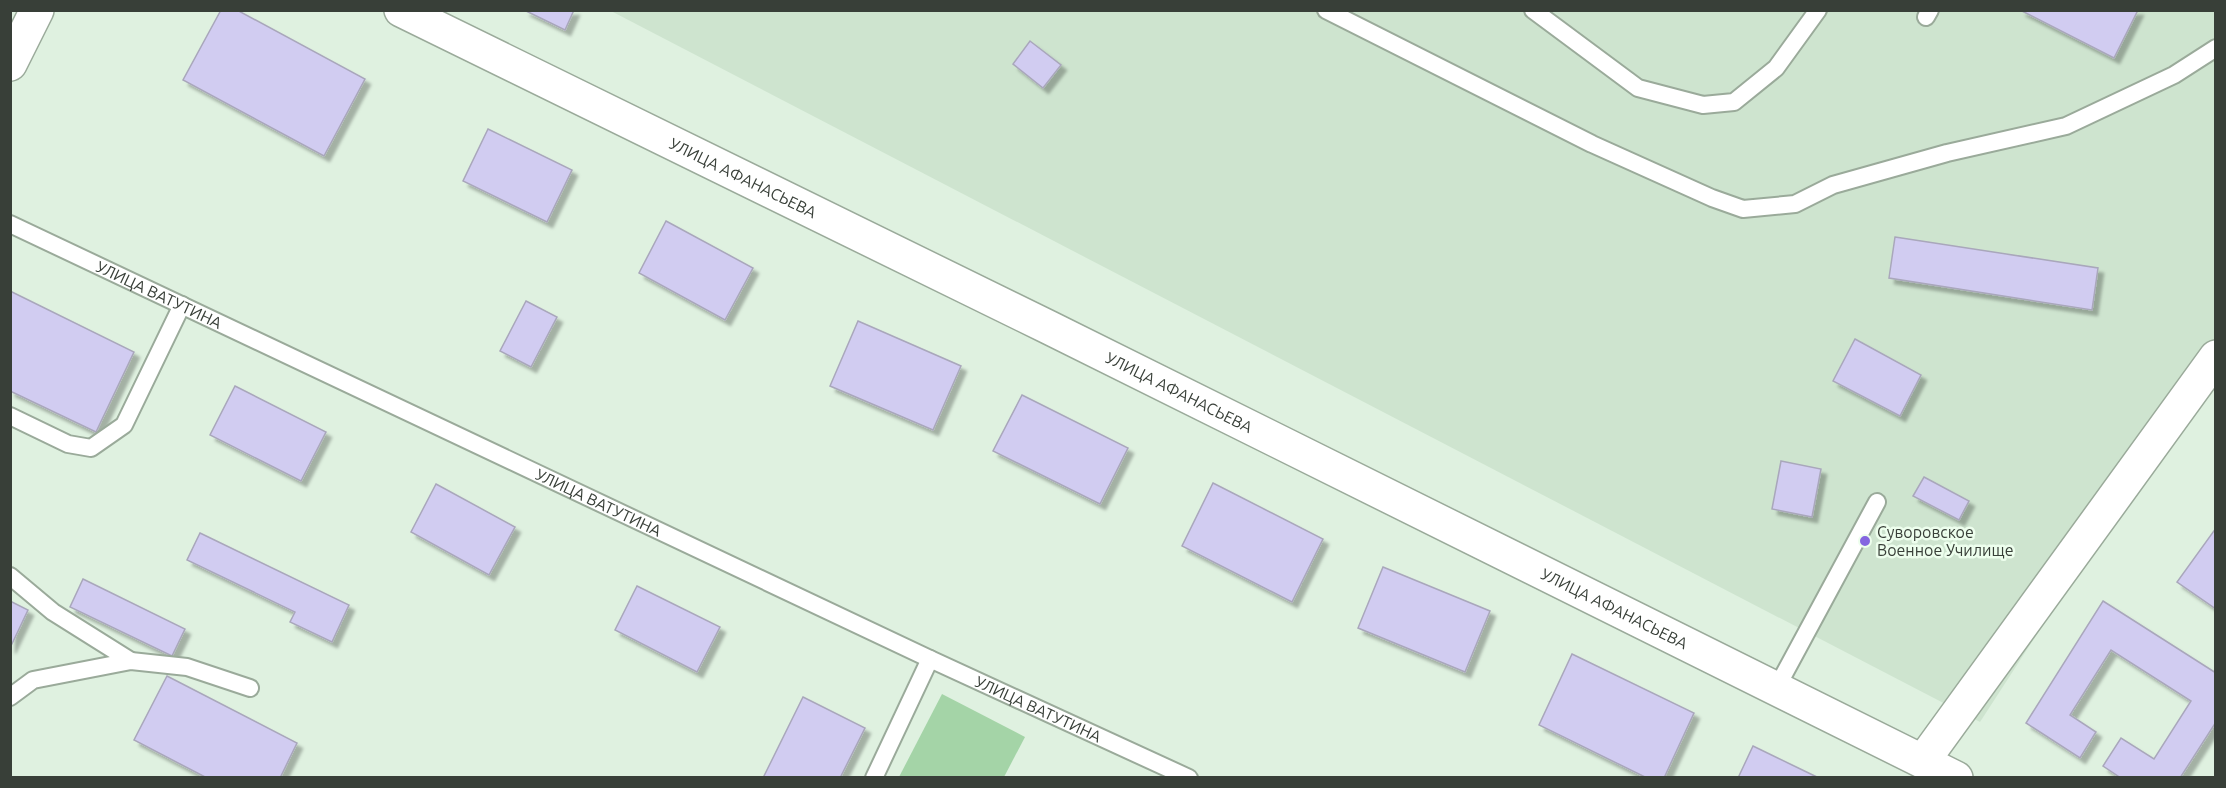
<svg xmlns="http://www.w3.org/2000/svg" width="2226" height="788" font-family="Ubuntu,sans-serif">
  <style>
    .built { fill: #cee4cf }
    .green { fill: #a4d4a7 }
    .building { fill: #d1ccf1; stroke: #a9a7bb; stroke-width: 1.5; filter: url(#shadow) }
    .lines { fill: none; stroke-linecap: round; stroke-linejoin: round }
    .service-casing { stroke: #9aaa9a; stroke-width: 20 }
    .minor-casing { stroke: #9aaa9a; stroke-width: 36 }
    .service { stroke: #fff; stroke-width: 16 }
    .minor { stroke: #fff; stroke-width: 33 }
    .poi-dot { fill: #8465e0; stroke: #edfeed; stroke-width: 2 }
    .labels { text-anchor: middle; dominant-baseline: central; stroke-width: 5; stroke-linejoin: round; paint-order: stroke }
    .street-label { font-size: 16px; fill: #383f38; stroke: #edfeed }
    .poi-label { font-size: 16px; fill: #383f38; stroke: #edfeed; text-anchor: start }
  </style>
  <defs>
    <filter id="shadow"><feDropShadow dx="5.5" dy="5.5" stdDeviation="1.5" flood-color="#0004"/></filter>
  </defs>
  <rect width="100%" height="100%" fill="#dff1e0"/>
  <path class="built" d="M611 11H2215V360L1980 722Z"/>
  <path class="green" d="M942 694 1025 737 1004 777H899Z"/>
  <g class="building">
    <path d="M221 10H237L365 79 324 156 183 80Z"/>
    <path d="M524 10H574L565 30Z"/>
    <path d="M2020 10H2138L2114 58Z"/>
    <path d="M1030 41 1061 65 1043 88 1013 64Z"/>
    <path d="M488 129 572 170 547 222 463 181Z"/>
    <path d="M666 221 753 268 725 320 639 273Z"/>
    <path d="M1895 237 2098 268 2092 310 1889 278Z"/>
    <path d="M10 291 134 352 96 432 10 391Z"/>
    <path d="M526 301 557 317 531 367 500 351Z"/>
    <path d="M858 321 961 366 933 430 830 386Z"/>
    <path d="M1855 339 1921 375 1900 416 1833 381Z"/>
    <path d="M235 386 326 432 301 481 210 435Z"/>
    <path d="M1022 395 1128 448 1100 504 993 451Z"/>
    <path d="M1781 461 1821 469 1812 517 1772 509Z"/>
    <path d="M1924 477 1969 501 1959 520 1913 496Z"/>
    <path d="M1213 483 1323 539 1292 602 1182 546Z"/>
    <path d="M436 484 515 527 489 575 411 532Z"/>
    <path d="M2216 528V609L2177 582Z"/>
    <path d="M200 533 349 605 332 642 290 622 295 612 187 560Z"/>
    <path d="M1383 567 1490 611 1465 672 1358 628Z"/>
    <path d="M83 579 185 629 172 656 70 607Z"/>
    <path d="M637 586 720 627 697 672 615 630Z"/>
    <path d="M10 601 28 610 10 648Z"/>
    <path d="M2103 601 2216 673V722L2180 778H2121L2103 766 2121 738 2154 759 2191 701 2111 650 2070 715 2096 732 2080 758 2026 723Z"/>
    <path d="M1572 654 1694 713 1664 778H1647L1539 725Z"/>
    <path d="M167 676 297 743 280 778H207L134 740Z"/>
    <path d="M803 697 865 728 840 778H763Z"/>
    <path d="M1753 746 1819 778H1738Z"/>
  </g>
  <g class="lines">
    <g class="service-casing">
      <g id="service">
        <path d="M1326 10 1592 144 1712 198 1743 209 1795 204 1833 185 1947 153 2066 126 2174 75 2216 48"/>
        <path d="M1533 10 1638 88 1703 105 1734 102 1776 68 1818 10"/>
        <path d="M1926 17 1930 10"/>
        <path id="s1" d="M10 224 930 659 1189 778"/>
        <path d="M10 416 68 444 91 448 124 425 182 305"/>
        <path d="M10 576 53 612 131 661"/>
        <path d="M1776 689 1877 502"/>
        <path d="M10 697 33 680 131 661 187 667 250 688"/>
        <path d="M874 778 930 659"/>
      </g>
    </g>
    <g class="minor-casing">
      <g id="minor">
        <path id="s2" d="M401 10 1048 327 1956 778"/>
        <path d="M10 64 37 10"/>
        <path d="M1923 761 2216 357"/>
      </g>
    </g>
    <use href="#service" class="service"/>
    <use href="#minor" class="minor"/>
  </g>
  <circle class="poi-dot" cx="1865" cy="541" r="6"/>
  <g class="labels">
    <g class="street-label">
      <text stroke="none"><textPath href="#s2" startOffset="381">УЛИЦА АФАНАСЬЕВА</textPath></text>
      <text stroke="none"><textPath href="#s1" startOffset="165">УЛИЦА ВАТУТИНА</textPath></text>
      <text stroke="none"><textPath href="#s2" startOffset="867">УЛИЦА АФАНАСЬЕВА</textPath></text>
      <text stroke="none"><textPath href="#s1" startOffset="651">УЛИЦА ВАТУТИНА</textPath></text>
      <text stroke="none"><textPath href="#s2" startOffset="1353">УЛИЦА АФАНАСЬЕВА</textPath></text>
      <text stroke="none"><textPath href="#s1" startOffset="1137">УЛИЦА ВАТУТИНА</textPath></text>
    </g>
    <g class="poi-label">
      <text x="1877" y="532">Суворовское<tspan x="1877" dy="18">Военное Училище</tspan></text>
    </g>
  </g>
  <rect width="2226" height="788" fill="none" stroke="#383f38" stroke-width="24"/>
</svg>
